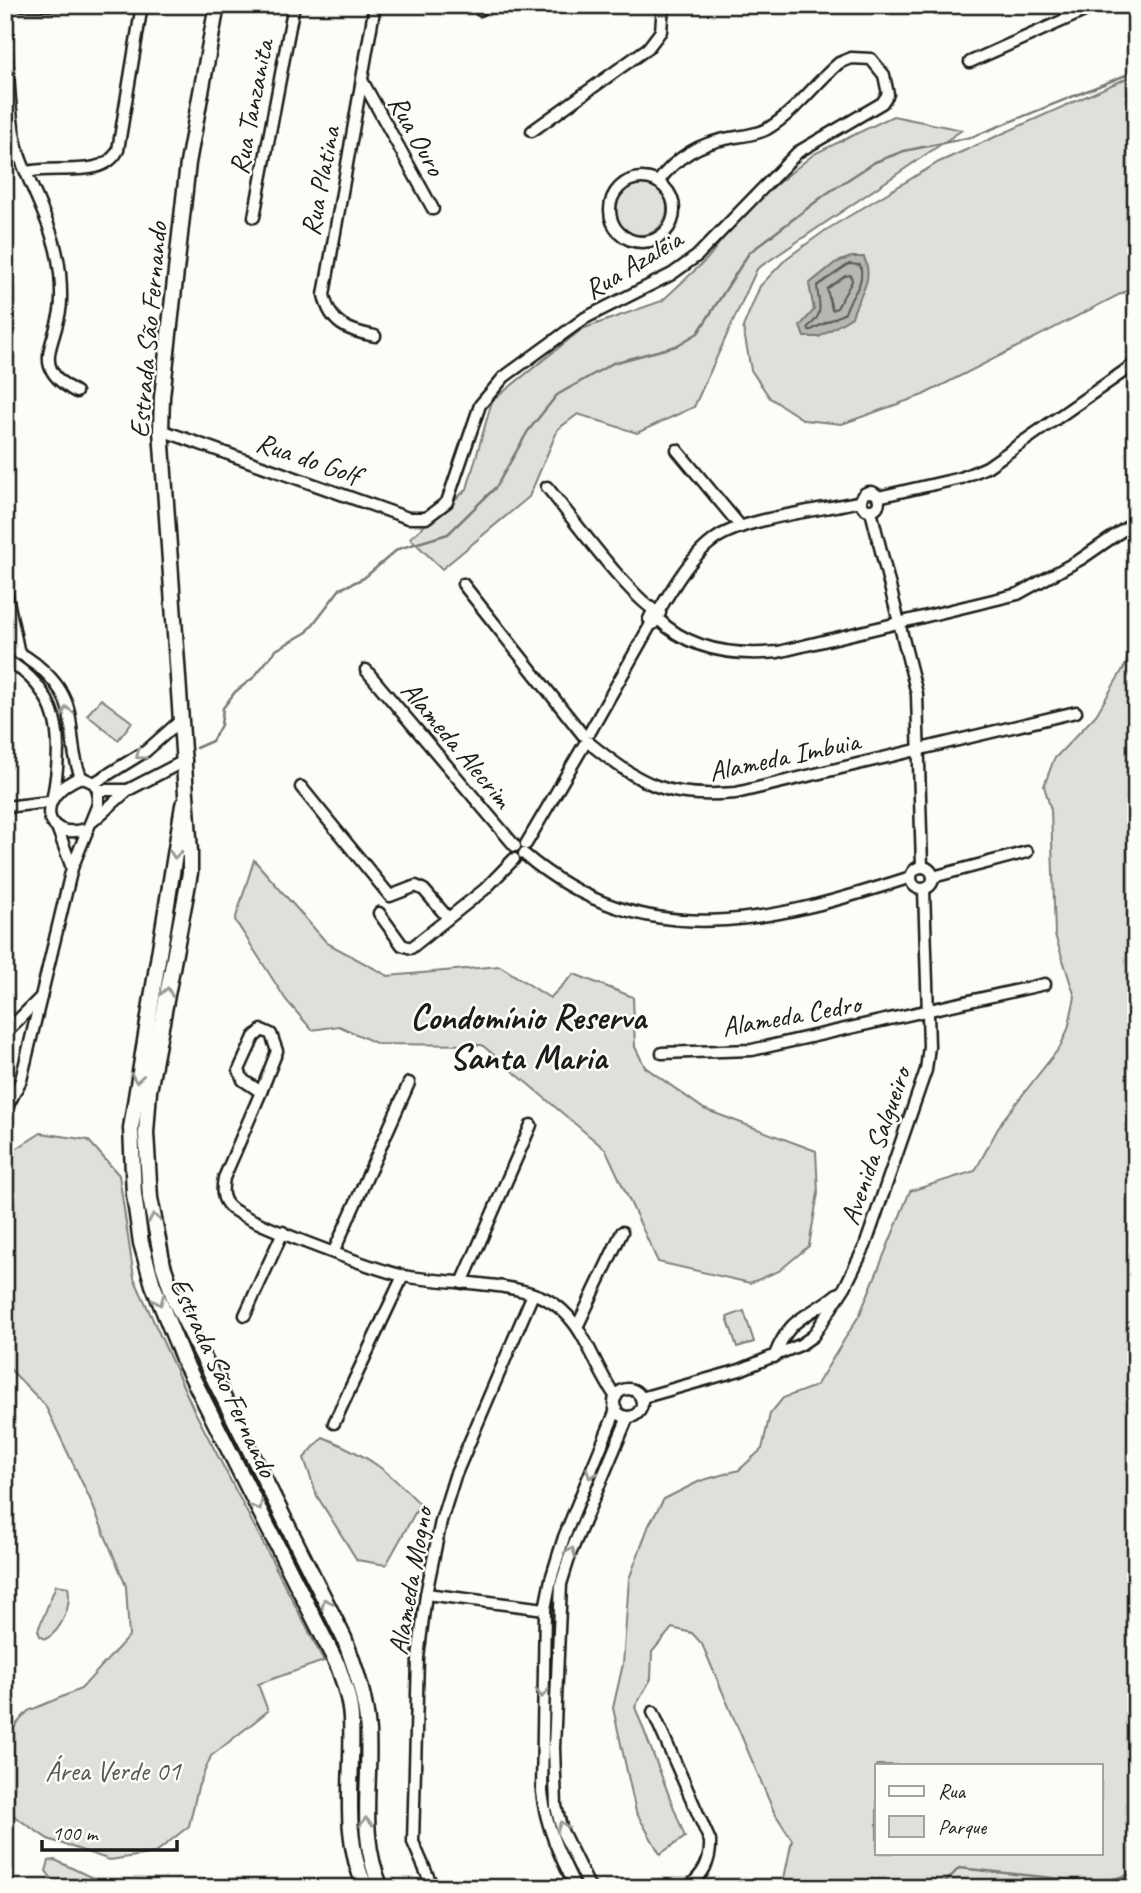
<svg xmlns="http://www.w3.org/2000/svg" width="1141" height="1893" font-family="Caveat,sans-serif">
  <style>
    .green { fill: #e0dfdb; stroke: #7e7e7c; stroke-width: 2; fill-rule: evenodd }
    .water { fill: #b7b6b2; stroke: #797876; stroke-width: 2 }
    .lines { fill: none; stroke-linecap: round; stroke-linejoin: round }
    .shore { stroke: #5a5a58; stroke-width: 2 }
    .stream { stroke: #797876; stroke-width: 2.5 }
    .minor-casing { stroke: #1c1c1c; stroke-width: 15 }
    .secondary-casing { stroke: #1c1c1c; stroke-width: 19 }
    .minor { stroke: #fdfcf7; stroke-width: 10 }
    .secondary { stroke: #fdfcf7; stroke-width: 14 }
    .oneway { stroke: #989794 }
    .labels { text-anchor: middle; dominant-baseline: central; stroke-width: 5; stroke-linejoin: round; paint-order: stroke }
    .street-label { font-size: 28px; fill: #1c1c1c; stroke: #fdfcf7 }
    .park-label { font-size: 28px; fill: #575655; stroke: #fdfcf7 }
    .district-label { font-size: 35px; font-weight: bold; fill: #1c1c1c; stroke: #fdfcf7 }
  </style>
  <rect width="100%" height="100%" fill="#fdfcf7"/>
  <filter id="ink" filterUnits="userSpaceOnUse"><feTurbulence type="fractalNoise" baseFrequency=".0143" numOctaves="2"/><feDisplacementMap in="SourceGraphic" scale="14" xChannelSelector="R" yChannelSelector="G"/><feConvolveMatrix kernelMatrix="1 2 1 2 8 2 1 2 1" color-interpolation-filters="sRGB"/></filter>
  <g filter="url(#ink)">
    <g class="green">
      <path d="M1136 74V286L923 395 842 424 804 420 770 398 751 370 743 327 760 286 787 258 826 230 939 162Z"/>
      <path d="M893 116 962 130 757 269 694 407 637 433 578 414 558 429 529 497 442 569 410 538 467 489 492 401 582 329 662 301 707 259 747 208 814 154Z"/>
      <circle cx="640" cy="208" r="27"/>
      <path d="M1136 638V1888H782L792 1840 774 1812 702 1644 692 1633 672 1628 652 1652 651 1679 635 1707 685 1837 660 1854 636 1812 613 1708 623 1664 629 1579 649 1525 664 1499 700 1481 739 1470 762 1449 770 1414 783 1398 816 1386 860 1314 910 1191 975 1171 1002 1121 1060 1047 1068 1029 1075 997 1055 935 1051 810 1044 786 1054 759 1096 715 1126 664 1130 646ZM877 1765H1101V1853H877Z"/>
      <path d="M101 699 132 722 118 740 87 715Z"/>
      <path d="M254 860 327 943 388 976 500 966 550 998 574 974 633 997 635 1047 645 1067 704 1109 816 1151 818 1193 809 1246 779 1271 750 1283 658 1262 606 1150 482 1045 378 1044 339 1026 312 1030 286 1000 235 920Z"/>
      <path d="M41 1133 88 1140 119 1175 134 1278 193 1408 324 1661 258 1684 268 1711 211 1756 198 1787 189 1826 155 1853 110 1860 48 1839 5 1810 7 1735 28 1711 81 1689 129 1636 126 1586 90 1499 45 1405 5 1364V1156Z"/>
      <path d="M744 1311 754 1342 737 1347 727 1317Z"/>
      <path d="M323 1437C370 1457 385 1468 420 1504L386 1565 357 1560 317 1496 304 1458Z"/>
      <path d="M56 1585 68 1587C72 1605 62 1630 46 1639L40 1636 38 1630Z"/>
      <path d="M55 1860 97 1880 101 1888H59L46 1871 49 1861Z"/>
    </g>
    <path class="water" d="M851 257H864C875 282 858 295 852 317L819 337H804L800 326 814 310 809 284 835 263Z"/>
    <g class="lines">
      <g class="shore">
        <path d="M849 264 860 265C866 285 850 295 845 313L809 331 808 327C826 313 818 304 817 286Z"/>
        <path d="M851 275 852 281 837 308 832 310 827 289 845 276Z"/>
      </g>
      <g class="stream">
        <path d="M196 748 212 741 221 725 223 708 235 692 253 678 276 650 307 632 340 589 364 578 398 549 448 534 496 487 528 431 557 395 613 363 676 346 698 333 749 253 826 194 875 162 904 151 972 137 1136 71"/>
        <path d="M940 1888 959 1868 1099 1883 1136 1873"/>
      </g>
      <g class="minor-casing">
        <g id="minor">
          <path d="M22 5H80"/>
          <path d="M477 5 480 10"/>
          <path d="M5 30C9 67 8 123 20 157 34 196 56 231 60 273 61 285 62 299 60 311 53 350 32 367 76 392"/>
          <path d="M970 62 1098 5"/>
          <path d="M363 82 433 209"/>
          <path d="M532 131 648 48 661 31 663 5"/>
          <path d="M28 172C56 164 103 180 118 150L142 5"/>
          <circle cx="642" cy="210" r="32"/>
          <path d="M254 217 294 5"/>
          <path d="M375 336C348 331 330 324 324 295L375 5"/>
          <path d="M161 430 408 518H426L447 502 480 405 504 377 585 318 672 274 697 256 798 152 882 103 888 94 884 75 871 59 851 58 839 63C814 84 796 112 767 129 756 135 742 136 730 138 700 143 676 157 658 182"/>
          <path d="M677 450 741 527"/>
          <path d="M547 487C568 512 635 605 660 613L653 624 649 619 653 611"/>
          <circle cx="870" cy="501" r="9"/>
          <path d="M878 497 961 478 987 467 1136 363"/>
          <path d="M871 511 917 694 922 867"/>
          <path d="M463 584 583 735"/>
          <path d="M5 586 19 654"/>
          <path d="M658 612C674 586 690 557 715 539 744 518 823 510 861 501"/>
          <path d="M658 619C690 650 736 656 778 652L1018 594 1081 559 1136 521"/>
          <path d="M5 646C32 657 63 682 69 712 73 734 72 755 81 777"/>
          <path d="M5 659C61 691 64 738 53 796"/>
          <path d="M366 670 515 846"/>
          <path d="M590 732 651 624"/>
          <path d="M588 742C641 785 667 799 736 793L1076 712"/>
          <path d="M94 783 146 751 181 720"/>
          <path d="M301 787 390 896 416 886 424 890 448 918"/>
          <path d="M98 790H128"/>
          <path d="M5 807 49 802"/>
          <path d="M93 821 128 790 186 760"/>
          <path d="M57 827 72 868"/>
          <path d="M526 844 584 745"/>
          <path d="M524 854C645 957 775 921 911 877"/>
          <circle cx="922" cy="878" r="11"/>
          <path d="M933 877 1027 852"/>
          <path d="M379 913 402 945 411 948 485 889 514 859"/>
          <path d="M262 1030 271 1034 277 1051 261 1092 243 1080 239 1070 254 1037Z"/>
          <path d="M5 1033 41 997"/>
          <path d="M662 1053 752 1050 1045 984"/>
          <path d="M261 1092 224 1178C222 1189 221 1199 230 1207 247 1223 377 1270 404 1276 444 1284 511 1281 546 1299 585 1319 591 1363 616 1397"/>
          <path d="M5 1111 21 1080 72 868 98 804V790L94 783 81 777C33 796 43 842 86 829"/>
          <path d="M334 1251 409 1083"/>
          <path d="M462 1283 531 1125"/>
          <path d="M245 1315 283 1232"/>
          <path d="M578 1325 622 1232"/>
          <path d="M774 1357C791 1314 805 1320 837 1294"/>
          <circle cx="628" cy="1403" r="14"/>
          <path d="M641 1398 740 1370 800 1345 813 1336 845 1287 865 1246 926 1070 929 1046 924 889"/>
          <path d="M334 1423 403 1276"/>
          <path d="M426 1594 545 1609"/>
          <path d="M653 1712 710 1841C711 1862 703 1875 687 1888"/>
          <path d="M433 1888 413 1842 418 1658 426 1594 441 1521 455 1476 533 1294"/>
          <path d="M576 1888C560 1856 546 1828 542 1792L545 1609 551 1579 564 1537 616 1410"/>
          <path d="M590 1888 562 1831 556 1806 554 1748 561 1584 571 1552 628 1417"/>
        </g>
      </g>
      <g class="secondary-casing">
        <g id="secondary">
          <path d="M217 5 188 163 162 397 161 430 190 852V873L149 1091 146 1133 150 1198 163 1265 175 1301 344 1638C356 1669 366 1699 368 1732 371 1786 358 1836 381 1888"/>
          <path d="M183 805 131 1128 134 1194 141 1243 153 1285 184 1361 338 1666C344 1683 350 1700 351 1718 354 1773 340 1836 366 1888"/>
        </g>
      </g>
      <use href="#minor" class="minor"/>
      <use href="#secondary" class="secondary"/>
    </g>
    <defs><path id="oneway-chevron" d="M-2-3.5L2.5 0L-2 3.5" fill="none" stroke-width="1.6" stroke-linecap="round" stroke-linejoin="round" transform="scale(1.75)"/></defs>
    <g class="oneway">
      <use href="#oneway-chevron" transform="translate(67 711) rotate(-103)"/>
      <use href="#oneway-chevron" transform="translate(140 755) rotate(143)"/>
      <use href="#oneway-chevron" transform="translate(175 854) rotate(96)"/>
      <use href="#oneway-chevron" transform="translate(167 992) rotate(-80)"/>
      <use href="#oneway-chevron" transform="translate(137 1078) rotate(99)"/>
      <use href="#oneway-chevron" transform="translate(154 1218) rotate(-100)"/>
      <use href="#oneway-chevron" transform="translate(159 1301) rotate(68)"/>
      <use href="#oneway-chevron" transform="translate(591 1474) rotate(112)"/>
      <use href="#oneway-chevron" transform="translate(258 1506) rotate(63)"/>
      <use href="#oneway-chevron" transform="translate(571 1552) rotate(-68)"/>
      <use href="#oneway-chevron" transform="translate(326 1603) rotate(-117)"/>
      <use href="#oneway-chevron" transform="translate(542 1693) rotate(92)"/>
      <use href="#oneway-chevron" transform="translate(366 1822) rotate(-93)"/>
      <use href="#oneway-chevron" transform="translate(562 1826) rotate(-108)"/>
    </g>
  </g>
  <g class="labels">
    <g class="street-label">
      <text transform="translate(251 107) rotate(-79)">Rua Tanzanita</text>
      <text transform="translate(417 135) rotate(61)">Rua Ouro</text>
      <text transform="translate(320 181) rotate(-79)">Rua Platina</text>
      <text transform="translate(633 264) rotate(-31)">Rua Azaleia</text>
      <text transform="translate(148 330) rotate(-85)">Estrada São Fernando</text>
      <text transform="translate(308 458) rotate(19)">Rua do Golf</text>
      <text transform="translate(457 744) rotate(50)">Alameda Alecrim</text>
      <text transform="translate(784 756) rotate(-12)">Alameda Imbuia</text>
      <text transform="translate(791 1015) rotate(-10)">Alameda Cedro</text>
      <text transform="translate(875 1146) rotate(-71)">Avenida Salgueiro</text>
      <text transform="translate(224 1377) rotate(65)">Estrada São Fernando</text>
      <text transform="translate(410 1581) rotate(-80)">Alameda Mogno</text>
    </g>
    <g class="park-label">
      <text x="113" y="1770">Área Verde 01</text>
    </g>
    <g class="district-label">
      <text x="528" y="1017">Condomínio Reserva<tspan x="528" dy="40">Santa Maria</tspan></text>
    </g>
  </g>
  <rect width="1141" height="1893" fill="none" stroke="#fdfcf7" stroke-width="28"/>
  <rect x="14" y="14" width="1113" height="1865" fill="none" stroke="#1c1c1c" stroke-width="2.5" filter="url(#ink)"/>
  <rect x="875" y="1764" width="228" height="91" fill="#fdfcf7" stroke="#a3a29f" stroke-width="2"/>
  <rect x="889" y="1786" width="35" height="10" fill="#fdfcf7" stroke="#a3a29f" stroke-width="2"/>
  <text x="938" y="1798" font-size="21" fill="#1c1c1c">Rua</text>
  <rect x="889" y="1816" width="35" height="21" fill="#e0dfdb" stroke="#a3a29f" stroke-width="2"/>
  <text x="938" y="1834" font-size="21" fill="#1c1c1c">Parque</text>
  <path d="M42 1840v10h135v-10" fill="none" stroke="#1c1c1c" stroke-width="3.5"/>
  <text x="52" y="1840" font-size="21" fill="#1c1c1c" stroke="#fdfcf7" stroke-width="5" paint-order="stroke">100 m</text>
</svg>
